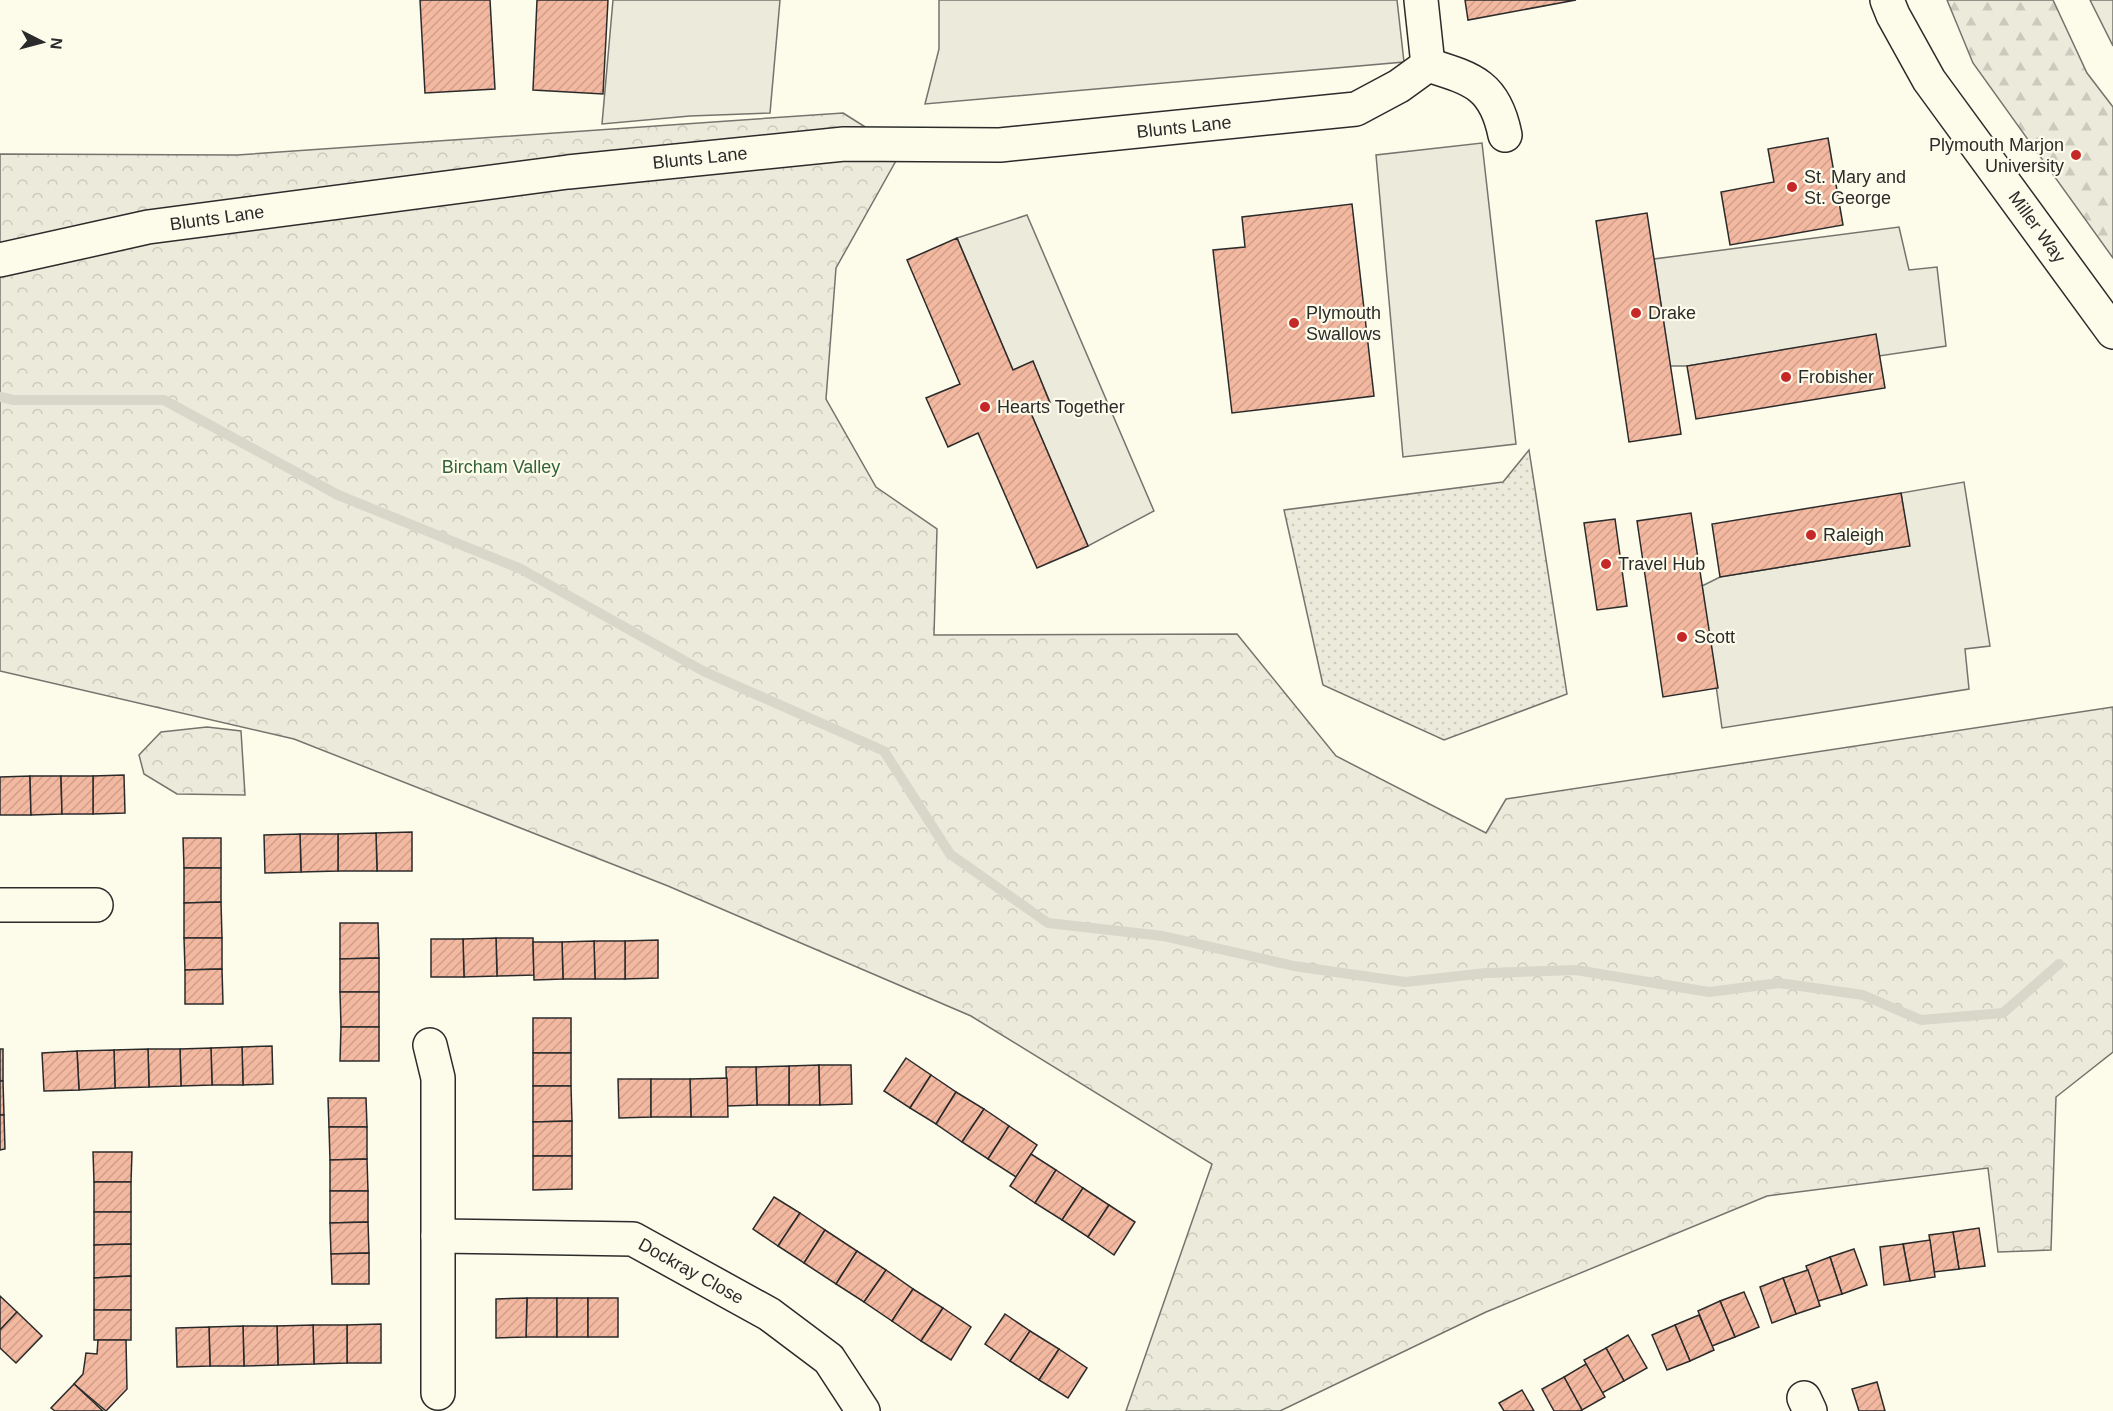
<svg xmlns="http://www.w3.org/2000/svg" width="2113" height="1411" font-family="Arial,sans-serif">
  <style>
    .grass { fill: url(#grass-dots); stroke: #74746e; stroke-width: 1.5 }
    .forest { fill: url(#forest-firs); stroke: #74746e; stroke-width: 1.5 }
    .park { fill: url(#park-crowns); stroke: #74746e; stroke-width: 1.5 }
    .pitch { fill: #ecebdb; stroke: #74746e; stroke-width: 1.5 }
    .parking { fill: #eceadb; stroke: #74746e; stroke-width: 1.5 }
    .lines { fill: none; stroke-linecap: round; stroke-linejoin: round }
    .stream { stroke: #d8d7c9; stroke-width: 10 }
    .building { fill: url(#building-hatch); stroke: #2b2b2b; stroke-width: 1.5 }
    .minor-casing { stroke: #2b2b2b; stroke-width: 36 }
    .major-casing { stroke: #2b2b2b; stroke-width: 36 }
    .minor { stroke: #fdfbea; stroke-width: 33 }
    .major { stroke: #fdfbea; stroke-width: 33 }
    .poi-dot { fill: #c62828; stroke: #fdfbea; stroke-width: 2 }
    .labels { text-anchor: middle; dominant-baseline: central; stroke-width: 4.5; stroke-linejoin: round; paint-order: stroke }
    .street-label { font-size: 18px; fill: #2b2b2b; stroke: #fdfbea }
    .poi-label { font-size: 18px; fill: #2b2b2b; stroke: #fdfbea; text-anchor: start }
    .park-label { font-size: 18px; fill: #34623c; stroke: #fdfbea }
  </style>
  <defs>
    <pattern id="grass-dots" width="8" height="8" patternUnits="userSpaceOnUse" patternTransform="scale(1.5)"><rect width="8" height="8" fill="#ecebdb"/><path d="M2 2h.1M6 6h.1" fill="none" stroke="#cbcabc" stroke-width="1.8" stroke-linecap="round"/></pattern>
    <pattern id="forest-firs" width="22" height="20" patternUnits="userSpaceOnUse" patternTransform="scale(1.5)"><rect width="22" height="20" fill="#ecebdb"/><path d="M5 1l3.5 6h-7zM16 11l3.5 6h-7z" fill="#cbcabc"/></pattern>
    <pattern id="park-crowns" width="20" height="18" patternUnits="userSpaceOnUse" patternTransform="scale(1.5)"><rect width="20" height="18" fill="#ecebdb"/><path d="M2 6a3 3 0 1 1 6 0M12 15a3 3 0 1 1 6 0" fill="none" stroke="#cbcabc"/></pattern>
    <pattern id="building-hatch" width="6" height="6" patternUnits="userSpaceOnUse" patternTransform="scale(1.5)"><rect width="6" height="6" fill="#f2b8a0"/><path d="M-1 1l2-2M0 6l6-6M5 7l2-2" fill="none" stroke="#d09e8a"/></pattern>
  </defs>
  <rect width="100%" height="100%" fill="#fdfbea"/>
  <path class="grass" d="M1529 450 1567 694 1444 740 1323 685 1284 510 1503 482Z"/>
  <path class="forest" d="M1947 0H2053L2087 73 2113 107V258L1973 63Z"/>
  <g class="park">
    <path d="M843 113 902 150 836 268 826 399 876 487 937 529 934 635 1237 634 1336 756 1486 833 1506 799 2113 707V1052L2056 1097 2051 1250 1998 1252 1988 1168 1767 1196 1486 1312 1280 1411H1126L1212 1164 971 1016 668 886 294 739 0 671V154L237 155Z"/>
    <path d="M207 727 241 731 245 795 177 794 144 774 139 755 161 732Z"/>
  </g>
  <path class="pitch" d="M2090 0H2113V46Z"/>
  <g class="parking">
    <path d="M613 0H780L770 113 690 116 602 124Z"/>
    <path d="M939 0H1397L1404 62 925 104 939 49Z"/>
    <path d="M1482 143 1516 444 1403 457 1376 155Z"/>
    <path d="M1027 215 1154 511 1088 546 1030 411 1050 402 1033 362 1013 370 957 238Z"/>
    <path d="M1899 227 1909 270 1937 267 1946 346 1879 356 1875 335 1687 366H1670L1654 259Z"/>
    <path d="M1964 482 1990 646 1965 649 1969 689 1722 728 1702 586 1720 577 1909 546 1901 493Z"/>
  </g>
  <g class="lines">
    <path class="stream" d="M0 397 14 400H164L338 495 521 569 703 671 884 751 950 854 1048 923 1163 936 1294 966 1405 982 1486 973 1576 970 1709 992 1779 983 1863 995 1921 1020 2003 1013 2059 964"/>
  </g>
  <g class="building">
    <path d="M420 0H490L495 89 425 93Z"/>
    <path d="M537 0H608L603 94 533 90Z"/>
    <path d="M1465 0H1576L1468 20Z"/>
    <path d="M1828 138 1843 225 1730 245 1721 192 1774 182 1768 149Z"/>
    <path d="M1352 204 1374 396 1232 413 1213 250 1245 247 1242 217Z"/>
    <path d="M1647 213 1681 434 1629 442 1596 221Z"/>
    <path d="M957 238 1013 370 1033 361 1050 403 1030 411 1088 546 1037 568 978 433 948 447 926 398 960 384 907 260Z"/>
    <path d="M1876 334 1885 388 1696 419 1687 366Z"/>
    <path d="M1901 493 1910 546 1720 577 1712 524Z"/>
    <path d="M1691 513 1718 688 1663 697 1637 521Z"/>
    <path d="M1615 519 1627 606 1597 610 1584 523Z"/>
    <path d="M124 775 125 813 93 814V776Z"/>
    <path d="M30 776 31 815H0V777Z"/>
    <path d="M30 776H61L62 814 31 815Z"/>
    <path d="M61 776H93V814H62Z"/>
    <path d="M412 832V871H377L376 833Z"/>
    <path d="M376 833 377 871H338V834Z"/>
    <path d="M300 834H338V871L301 872Z"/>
    <path d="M300 834 301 872 265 873 264 835Z"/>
    <path d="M183 838H221V868H184Z"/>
    <path d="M184 868H221V902L184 903Z"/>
    <path d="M221 902 222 938H184V903Z"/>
    <path d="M340 923H378L379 958 340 959Z"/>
    <path d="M184 938H222V969L185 970Z"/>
    <path d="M496 938H533L534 975 497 976Z"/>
    <path d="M496 938 497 976 464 977 463 939Z"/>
    <path d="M431 939H463L464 977H431Z"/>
    <path d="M658 940V978L625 979V941Z"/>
    <path d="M594 941H625V979H595Z"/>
    <path d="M594 941 595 979H563L562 942Z"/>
    <path d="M533 942H562L563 979 534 980Z"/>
    <path d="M379 958V992H340V959Z"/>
    <path d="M222 969 223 1004H185V970Z"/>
    <path d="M340 992H379V1027H341Z"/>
    <rect x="533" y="1018" width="38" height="35"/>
    <path d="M341 1027H379V1061H340Z"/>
    <path d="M272 1046 273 1084 243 1085 242 1047Z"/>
    <path d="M242 1047 243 1085H212L211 1048Z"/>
    <path d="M211 1048 212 1085 181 1086 180 1049Z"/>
    <rect x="0" y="1049" width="3" height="32"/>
    <path d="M148 1049H180L181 1086 149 1087Z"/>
    <path d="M148 1049 149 1087 115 1088 114 1050Z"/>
    <path d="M114 1050 115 1088 79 1090 77 1051Z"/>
    <path d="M77 1051 79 1090 44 1091 42 1053Z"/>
    <rect x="533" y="1053" width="38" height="33"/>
    <path d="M906 1058 931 1075 910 1108 884 1091Z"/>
    <path d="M819 1065 820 1105H789V1066Z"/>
    <path d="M819 1065H851L852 1104 820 1105Z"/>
    <path d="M789 1066V1105H757L756 1067Z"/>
    <path d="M726 1067H756L757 1105 727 1106Z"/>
    <path d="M931 1075 956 1092 936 1124 910 1108Z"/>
    <path d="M727 1078 728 1117H691L690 1079Z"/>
    <path d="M618 1079H651V1117L619 1118Z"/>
    <path d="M651 1079H690L691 1117H651Z"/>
    <path d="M0 1081H3L4 1115H0Z"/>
    <path d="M533 1086H571L572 1121 533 1122Z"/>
    <path d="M956 1092 984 1109 962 1142 936 1124Z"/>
    <path d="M328 1098H366L367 1127H329Z"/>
    <path d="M984 1109 1009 1126 988 1159 962 1142Z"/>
    <path d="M0 1115H4L5 1149 0 1150Z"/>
    <path d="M572 1121V1156H533V1122Z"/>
    <path d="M1009 1126 1037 1145 1016 1177 988 1159Z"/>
    <path d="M329 1127H367V1159L330 1160Z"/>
    <path d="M93 1152H132L131 1182H94Z"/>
    <path d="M1031 1154 1056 1170 1035 1203 1010 1186Z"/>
    <path d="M533 1156H572V1189L533 1190Z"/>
    <path d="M367 1159 368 1191H330V1160Z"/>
    <path d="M1056 1170 1083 1188 1062 1220 1035 1203Z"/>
    <rect x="94" y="1182" width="37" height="30"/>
    <path d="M1083 1188 1109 1205 1088 1237 1062 1220Z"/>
    <path d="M330 1191H368V1222L330 1223Z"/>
    <path d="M774 1197 800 1213 778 1246 753 1229Z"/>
    <path d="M1109 1205 1135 1222 1114 1255 1088 1237Z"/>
    <path d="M94 1212H131V1244L94 1245Z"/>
    <path d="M800 1213 825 1230 804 1263 778 1246Z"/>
    <path d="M368 1222 369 1253 331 1254 330 1223Z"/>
    <path d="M1979 1228 1985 1266 1959 1269 1953 1232Z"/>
    <path d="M825 1230 857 1251 836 1284 804 1263Z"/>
    <path d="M1953 1232 1959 1269 1934 1272 1929 1235Z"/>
    <path d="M1930 1240 1935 1277 1910 1281 1903 1244Z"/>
    <path d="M131 1244V1276L94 1278V1245Z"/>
    <path d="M1903 1244 1910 1281 1884 1285 1880 1247Z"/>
    <path d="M1854 1249 1867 1285 1842 1294 1830 1257Z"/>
    <path d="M857 1251 886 1270 864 1302 836 1284Z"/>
    <path d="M369 1253V1284H332L331 1254Z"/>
    <path d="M1830 1257 1842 1294 1818 1301 1806 1266Z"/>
    <path d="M886 1270 913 1289 892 1321 864 1302Z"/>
    <path d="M1808 1270 1820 1306 1796 1314 1783 1278Z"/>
    <path d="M131 1276V1310H94V1278Z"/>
    <path d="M1783 1278 1796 1314 1772 1323 1760 1287Z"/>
    <path d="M913 1289 943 1308 921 1341 892 1321Z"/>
    <path d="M1744 1292 1759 1327 1735 1337 1720 1301Z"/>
    <path d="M0 1296 17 1312 0 1330Z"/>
    <path d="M527 1298H557V1337H526Z"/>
    <path d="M527 1298 526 1337 496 1338V1299Z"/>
    <rect x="557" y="1298" width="31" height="39"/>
    <rect x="588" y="1298" width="30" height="39"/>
    <path d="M1720 1301 1735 1337 1712 1346 1698 1311Z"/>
    <path d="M943 1308 971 1327 951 1360 921 1341Z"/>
    <rect x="94" y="1310" width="37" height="30"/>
    <path d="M17 1312 42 1336 16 1363 0 1348V1330Z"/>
    <path d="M1005 1314 1030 1331 1010 1361 985 1344Z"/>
    <path d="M1699 1315 1714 1350 1690 1361 1675 1325Z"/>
    <path d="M381 1324V1363H347V1325Z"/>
    <path d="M313 1325H347V1363L314 1364Z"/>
    <path d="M313 1325 314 1364 278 1365 277 1326Z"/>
    <path d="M1675 1325 1690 1361 1667 1370 1652 1335Z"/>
    <path d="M243 1326H277L278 1365 244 1366Z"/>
    <path d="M243 1326 244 1366H210L209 1327Z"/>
    <path d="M209 1327 210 1366 177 1367 176 1328Z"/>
    <path d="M1030 1331 1059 1349 1039 1380 1010 1361Z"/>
    <path d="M1628 1335 1647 1368 1624 1381 1606 1348Z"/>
    <path d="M98 1340H126L127 1389 106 1411 74 1384 83 1374 86 1353 97 1354Z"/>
    <path d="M1606 1348 1624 1381 1602 1393 1584 1360Z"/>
    <path d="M1059 1349 1087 1368 1068 1398 1039 1380Z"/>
    <path d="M1586 1364 1605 1397 1582 1410 1564 1377Z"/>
    <path d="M1564 1377 1582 1410 1580 1411H1554L1542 1389Z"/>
    <path d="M1877 1382 1885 1411H1859L1852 1389Z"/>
    <path d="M74 1384 103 1411H55L51 1408Z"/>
    <path d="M1522 1390 1534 1411H1504L1499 1403Z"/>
  </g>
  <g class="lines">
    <g class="minor-casing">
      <g id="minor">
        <path d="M1421 0 1428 65"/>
        <path d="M1428 65C1473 79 1495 85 1505 135"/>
        <path d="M0 260 148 227 568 172 844 144 1000 145 1356 109 1399 86 1428 65"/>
        <path d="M0 905H96"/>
        <path d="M430 1045 438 1078V1393"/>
        <path d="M438 1236 633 1239 769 1314 829 1359 863 1411"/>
        <path d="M1804 1398 1810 1411"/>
      </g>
    </g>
    <g class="major-casing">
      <path id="major" d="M1887 0 1893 15 1929 80 2113 332"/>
    </g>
    <use href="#minor" class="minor"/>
    <use href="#major" class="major"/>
  </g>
  <g class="poi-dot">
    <circle cx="2076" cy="155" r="6"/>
    <circle cx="1792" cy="187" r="6"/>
    <circle cx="1636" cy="313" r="6"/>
    <circle cx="1294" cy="323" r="6"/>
    <circle cx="1786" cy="377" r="6"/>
    <circle cx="985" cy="407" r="6"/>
    <circle cx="1811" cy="535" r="6"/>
    <circle cx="1606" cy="564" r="6"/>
    <circle cx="1682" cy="637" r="6"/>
  </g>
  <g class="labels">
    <g class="street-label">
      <text transform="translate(1184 127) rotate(-6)">Blunts Lane</text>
      <text transform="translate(700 158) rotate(-6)">Blunts Lane</text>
      <text transform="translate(217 218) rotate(-8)">Blunts Lane</text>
      <text transform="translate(2037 227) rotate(54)">Miller Way</text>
      <text transform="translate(691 1271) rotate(29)">Dockray Close</text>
    </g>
    <g class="poi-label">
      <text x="2064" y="145" text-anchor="end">Plymouth Marjon<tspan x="2064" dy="21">University</tspan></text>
      <text x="1804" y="177">St. Mary and<tspan x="1804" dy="21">St. George</tspan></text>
      <text x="1306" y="313">Plymouth<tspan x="1306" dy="21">Swallows</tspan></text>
      <text x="1648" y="313">Drake</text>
      <text x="1798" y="377">Frobisher</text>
      <text x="997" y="407">Hearts Together</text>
      <text x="1823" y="535">Raleigh</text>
      <text x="1618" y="564">Travel Hub</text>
      <text x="1694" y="637">Scott</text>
    </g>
    <g class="park-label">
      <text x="501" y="467">Bircham Valley</text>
    </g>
  </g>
  <g transform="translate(42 42) rotate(96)" stroke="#fdfbea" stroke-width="4.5" paint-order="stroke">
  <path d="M0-4.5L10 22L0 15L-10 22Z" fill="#2b2b2b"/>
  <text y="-9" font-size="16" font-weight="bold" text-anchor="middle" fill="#2b2b2b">N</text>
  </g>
</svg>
